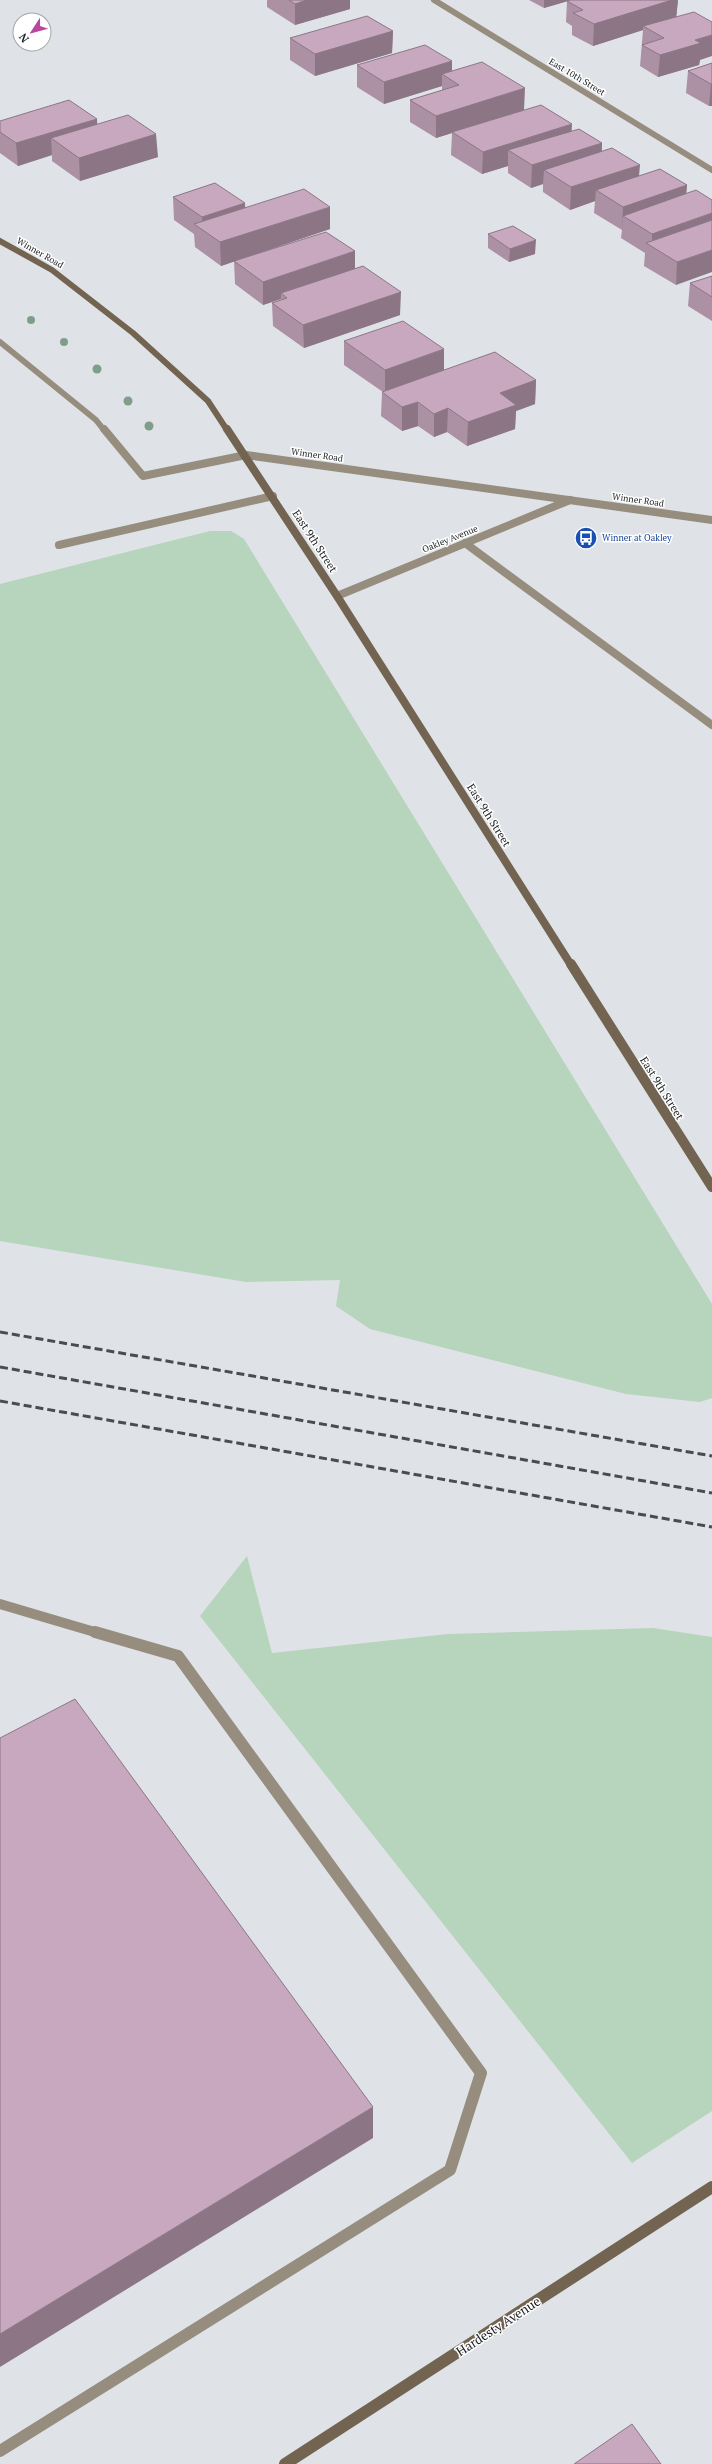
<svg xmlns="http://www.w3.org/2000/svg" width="712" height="2464" font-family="'PT Serif',serif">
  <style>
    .green { fill: #b7d4bc }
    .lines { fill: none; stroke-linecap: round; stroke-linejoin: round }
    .service-far3 { stroke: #968d7f; stroke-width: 6 }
    .service-far2 { stroke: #968d7f; stroke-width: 8 }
    .service-far1 { stroke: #968d7f; stroke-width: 10 }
    .service { stroke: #968d7f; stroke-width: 12 }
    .minor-far1 { stroke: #968d7f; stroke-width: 6 }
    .minor { stroke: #968d7f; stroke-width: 8 }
    .tertiary { stroke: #968d7f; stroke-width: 8 }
    .secondary-far3 { stroke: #726451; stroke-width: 6 }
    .secondary-far2 { stroke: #726451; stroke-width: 8 }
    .secondary-far1 { stroke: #726451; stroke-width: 10 }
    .secondary { stroke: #726451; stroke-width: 12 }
    .rail { stroke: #494b4d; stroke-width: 3; stroke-dasharray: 8 4; stroke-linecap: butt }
    .tree { fill: #809d8a }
    .wall { fill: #ac90a4 }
    .shaded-wall { fill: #8c7686 }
    .building { fill: #c8a8bf; stroke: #8c7686 }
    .labels { text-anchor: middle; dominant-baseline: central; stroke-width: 3; stroke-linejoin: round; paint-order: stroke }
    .far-street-label { font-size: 9px; fill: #1e2021; stroke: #fff }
    .far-transit-label { font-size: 9px; fill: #164399; stroke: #fff; text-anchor: start }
    .street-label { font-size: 11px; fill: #1e2021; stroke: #fff }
    .near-street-label { font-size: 13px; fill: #1e2021; stroke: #fff }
  </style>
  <rect width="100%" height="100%" fill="#dfe3e7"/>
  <g class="green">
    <path d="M210 531H231L244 539 712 1304V1398L700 1402 626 1394 370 1329 336 1306 340 1280 246 1282 0 1241V584Z"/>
    <path d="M247 1556 272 1653 448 1634 653 1628 712 1637V2111L632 2163 200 1616Z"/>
  </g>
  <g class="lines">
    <path class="service-far3" d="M0 342 96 420 104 430"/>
    <g class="service-far2">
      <path d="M104 429 143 476 246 455"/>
      <path d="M465 543 712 725"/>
      <path d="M59 545 273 496"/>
    </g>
    <path class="service-far1" d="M0 1604 98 1633"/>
    <path class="service" d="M0 2451 450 2170 481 2073 178 1656 95 1632"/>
    <path class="minor-far1" d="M434 0 712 170"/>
    <path class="minor" d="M337 596 570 500"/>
    <path class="tertiary" d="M246 455 712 520"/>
    <path class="secondary-far3" d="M0 241 52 270 133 333 208 401 227 430"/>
    <path class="secondary-far2" d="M227 429 337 596 571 965"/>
    <path class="secondary-far1" d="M571 964 712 1187"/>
    <path class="secondary" d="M285 2464 712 2187"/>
    <g class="rail">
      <path d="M0 1332 712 1456"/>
      <path d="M0 1367 712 1493"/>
      <path d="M0 1401 712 1527"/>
    </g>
  </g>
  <g class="tree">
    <circle cx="31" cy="320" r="4"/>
    <circle cx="64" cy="342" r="4"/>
    <circle cx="97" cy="369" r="4.5"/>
    <circle cx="128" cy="401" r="4.5"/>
    <circle cx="149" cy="426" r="4.5"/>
  </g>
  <g class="wall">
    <path d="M267 0H350V9L295 25 267 7Z"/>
    <path d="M529 0H678L676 17 700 60 699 65 658 77 640 66 643 30 593 46 572 35V26L566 22 567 1 544 8Z"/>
    <path d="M393 31 392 53 315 76 290 60V38Z"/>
    <path d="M452 61V71L524 110 571 131 602 143V151L639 176 687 185 676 285 644 266 645 253 621 238 622 230 594 213 595 201 570 210 543 192V184L531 188 508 173V166L482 174 451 155 452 133 436 138 410 122V100L442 90V86L384 104 357 87V65Z"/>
    <path d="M712 63V106H709L686 93 688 71Z"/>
    <path d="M97 119V124L158 157 80 181 52 161V155L18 166 0 153V121Z"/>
    <path d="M173 197 245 208 330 229 221 266 195 247 194 234 174 220Z"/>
    <path d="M488 234 535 254 509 262 488 248Z"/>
    <path d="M234 261 355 268 400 315 304 348 273 326 272 303 281 300V299L263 305 235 284Z"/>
    <path d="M712 276V321L688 306 690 283Z"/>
    <path d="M344 341 444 370 536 380 535 404 516 411 515 429 467 446 447 432 434 437 418 426 402 431 381 416 382 392H383L344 365Z"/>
  </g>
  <g class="shaded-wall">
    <path d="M307 0H350V9L295 25V4Z"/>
    <path d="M544 0H572L544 8Z"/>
    <path d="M665 0H678L676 20 643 26V30L593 46 594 24Z"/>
    <path d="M393 31 392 53 315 76V54Z"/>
    <path d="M712 35V56L700 60 699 65 658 77 660 55 695 40Z"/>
    <path d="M452 61V80L442 74V86L384 104V82Z"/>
    <path d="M711 84H712V106H709Z"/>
    <path d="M525 88 524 110 452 132V133L436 138V116Z"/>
    <path d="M97 119 98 141 51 138 52 155 18 166 16 143Z"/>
    <path d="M572 124 571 146 508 150V166L482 174 483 152Z"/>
    <path d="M156 134 158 157 80 181 79 158Z"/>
    <path d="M602 143 601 166 544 170 543 184 531 188 532 165Z"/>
    <path d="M640 165 638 187 596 190 595 201 570 210 571 187Z"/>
    <path d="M687 185 685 208 623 216 622 230 623 207Z"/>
    <path d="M245 203 246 226 203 231 202 217Z"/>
    <path d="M330 207V229L221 266 220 242Z"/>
    <path d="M712 213V235L652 246V234Z"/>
    <path d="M536 240 535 254 509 262 510 249Z"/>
    <path d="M712 250V272L676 285 677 262Z"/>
    <path d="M355 251V275L281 293V299L263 305V282Z"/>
    <path d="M401 292 400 315 304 348 303 325Z"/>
    <path d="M444 349V373L385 394V370Z"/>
    <path d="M536 380 535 404 516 411 515 429 467 446 468 422 500 393Z"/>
    <path d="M418 402V426L402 431V407Z"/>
    <path d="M448 408 447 432 434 437V414Z"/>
    <path d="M373 2107V2138L0 2367V2334Z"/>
  </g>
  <g class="building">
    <path d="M289 0H307L295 4Z"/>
    <path d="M570 0H672L594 24 573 13 583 10 567 1Z"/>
    <path d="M694 12 712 22V35L695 40 701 43 660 55 642 45 664 38 643 26Z"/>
    <path d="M367 16 393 31 315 54 290 38Z"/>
    <path d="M425 45 452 61 384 82 357 65Z"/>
    <path d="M482 62 525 88 436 116 410 100 459 85 442 74Z"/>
    <path d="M712 63V84H711L688 71Z"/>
    <path d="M69 100 97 119 16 143 0 132V121Z"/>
    <path d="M541 105 572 124 483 152 452 132Z"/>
    <path d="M128 115 156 134 79 158 51 138Z"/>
    <path d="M579 129 602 143 532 165 508 150Z"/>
    <path d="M612 148 640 165 571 187 544 170Z"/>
    <path d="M660 169 687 185 623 207 596 190Z"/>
    <path d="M215 183 245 203 202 217 173 197Z"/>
    <path d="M304 189 330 207 220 242 194 224Z"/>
    <path d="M696 190 712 200V213L652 234 623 216Z"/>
    <path d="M712 220V250L677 262 646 243Z"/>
    <path d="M513 226 536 240 510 249 488 234Z"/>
    <path d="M326 232 355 251 263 282 234 261Z"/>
    <path d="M363 266 401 292 303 325 272 303 287 298 281 293Z"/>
    <path d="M712 276V297L690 283Z"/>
    <path d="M403 321 444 349 385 370 344 341Z"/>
    <path d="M495 352 536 380 500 393 516 405 468 422 448 408 434 414 418 402 402 407 382 392Z"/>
    <path d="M75 1699 373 2107 0 2334V1738Z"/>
    <path d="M632 2424 661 2464H574Z"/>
  </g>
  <defs>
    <g id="bus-disc" transform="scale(1.15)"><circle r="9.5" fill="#1a4fb4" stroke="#fff"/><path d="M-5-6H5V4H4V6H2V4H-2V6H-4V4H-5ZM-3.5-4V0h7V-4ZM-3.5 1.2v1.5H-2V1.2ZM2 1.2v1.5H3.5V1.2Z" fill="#fff"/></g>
  </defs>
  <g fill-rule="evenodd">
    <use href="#bus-disc" x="586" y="538"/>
  </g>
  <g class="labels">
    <g class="far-street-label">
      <text transform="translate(577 77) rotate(31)">East 10th Street</text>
      <text transform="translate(40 253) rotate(30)">Winner Road</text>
      <text transform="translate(317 455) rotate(8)">Winner Road</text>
      <text transform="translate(638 500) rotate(8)">Winner Road</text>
      <text transform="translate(450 539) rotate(-22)">Oakley Avenue</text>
    </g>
    <g class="far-transit-label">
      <text x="602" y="538">Winner at Oakley</text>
    </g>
    <g class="street-label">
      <text transform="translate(315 541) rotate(57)">East 9th Street</text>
      <text transform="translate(489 815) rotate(58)">East 9th Street</text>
      <text transform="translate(662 1088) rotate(58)">East 9th Street</text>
    </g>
    <g class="near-street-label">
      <text transform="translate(498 2326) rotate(-33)">Hardesty Avenue</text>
    </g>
  </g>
  <g transform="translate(32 32) rotate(234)"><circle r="19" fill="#ffffff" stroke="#a5a6a6"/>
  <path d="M0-3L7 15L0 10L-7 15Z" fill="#bb469e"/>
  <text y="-6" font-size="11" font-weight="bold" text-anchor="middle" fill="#1e2021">N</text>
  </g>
</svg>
